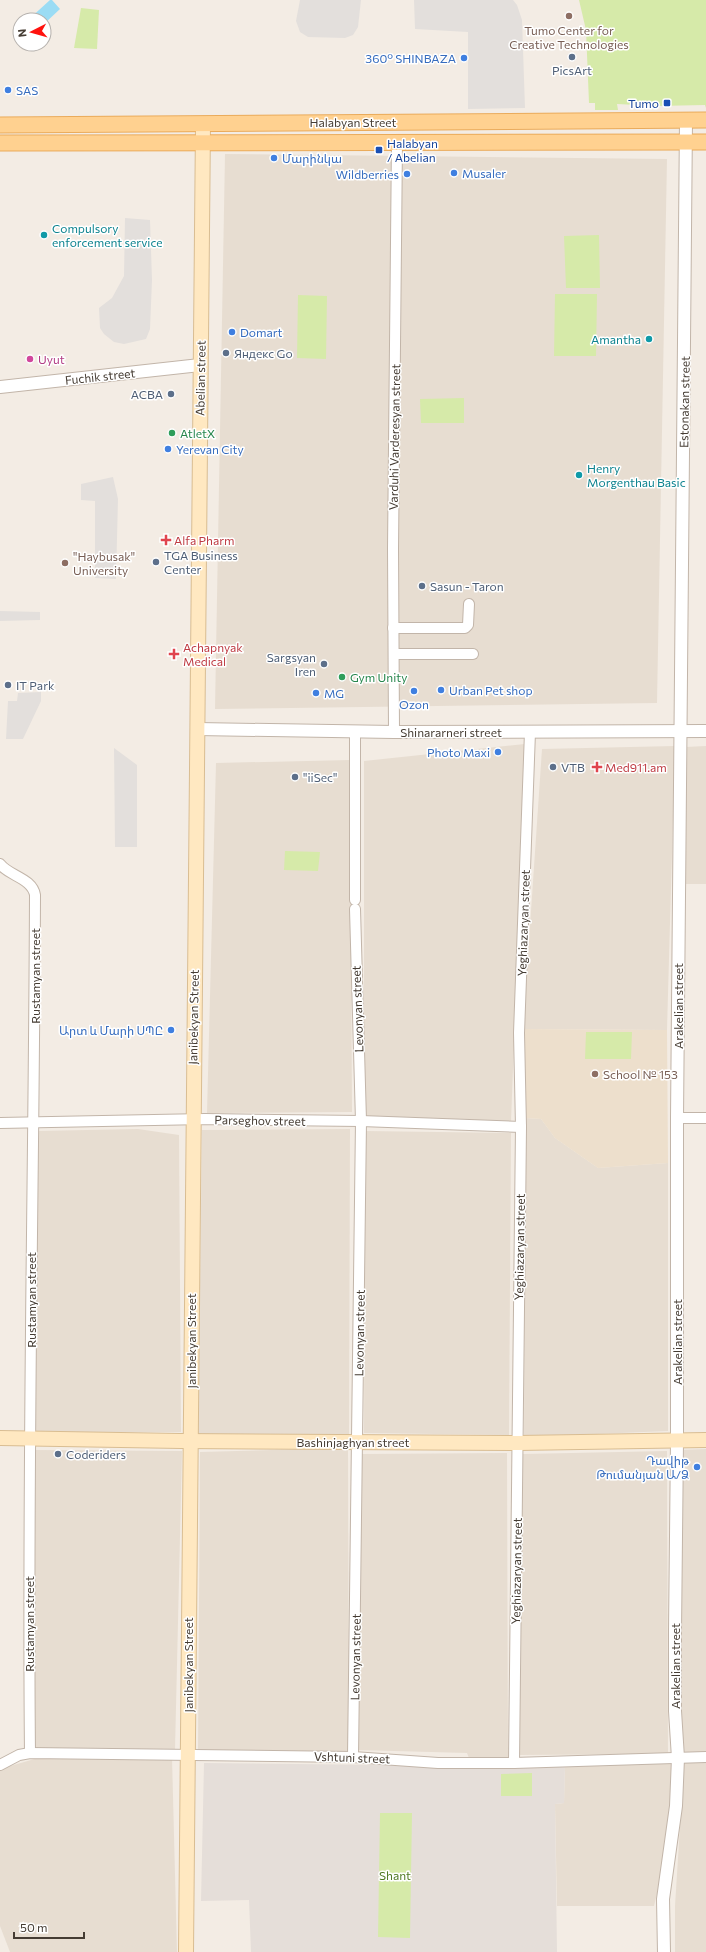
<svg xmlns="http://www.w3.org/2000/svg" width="706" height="1952" font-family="Commissioner,'Noto Sans Armenian',sans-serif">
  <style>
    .residential { fill: #e7ddd1 }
    .industrial { fill: #e5ded9 }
    .education { fill: #eddfcc }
    .green { fill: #d6eaa9 }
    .parking { fill: #e3dfdc }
    .water { fill: #9bdcf4 }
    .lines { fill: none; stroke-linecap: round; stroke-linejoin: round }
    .minor-casing { stroke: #c2b5a9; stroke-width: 12 }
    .tertiary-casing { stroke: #c2b5a9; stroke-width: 14 }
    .secondary-casing { stroke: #d9bd92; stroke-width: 16 }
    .primary-casing { stroke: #eaab5b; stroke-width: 17 }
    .minor { stroke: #fff; stroke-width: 10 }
    .tertiary { stroke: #fff; stroke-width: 12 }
    .secondary { stroke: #ffe8c1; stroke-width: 14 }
    .primary { stroke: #ffd190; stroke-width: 15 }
    .education-dot { fill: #8d6e63; stroke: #fff; stroke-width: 1.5 }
    .service-dot { fill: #5c6f8a; stroke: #fff; stroke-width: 1.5 }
    .shop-dot { fill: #3f7fe0; stroke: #fff; stroke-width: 1.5 }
    .transit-dot { fill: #1a4fb4; stroke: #fff; stroke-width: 1.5 }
    .culture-dot { fill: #0f9aa8; stroke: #fff; stroke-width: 1.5 }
    .hotel-dot { fill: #d1479c; stroke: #fff; stroke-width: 1.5 }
    .leisure-dot { fill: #2e9e5b; stroke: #fff; stroke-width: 1.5 }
    .health-dot { fill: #e0444e; stroke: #fff; stroke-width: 1.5 }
    .labels { text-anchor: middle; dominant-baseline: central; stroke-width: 3; stroke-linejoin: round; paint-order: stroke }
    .education-label { font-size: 12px; fill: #785e54; stroke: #fff; text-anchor: start }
    .shop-label { font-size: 12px; fill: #366cbe; stroke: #fff; text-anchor: start }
    .service-label { font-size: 12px; fill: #4e5e75; stroke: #fff; text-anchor: start }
    .transit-label { font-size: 12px; fill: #164399; stroke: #fff; text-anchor: end }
    .street-label { font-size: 12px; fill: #453c33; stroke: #fff }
    .culture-label { font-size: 12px; fill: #0d838f; stroke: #fff; text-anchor: start }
    .hotel-label { font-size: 12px; fill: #b23c85; stroke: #fff; text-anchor: start }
    .leisure-label { font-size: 12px; fill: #27864d; stroke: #fff; text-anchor: start }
    .health-label { font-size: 12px; fill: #be3a42; stroke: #fff; text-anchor: start }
    .park-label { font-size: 12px; fill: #507a24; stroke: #fff }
  </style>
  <rect width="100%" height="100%" fill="#f3ece4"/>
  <g class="residential">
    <path d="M225 154 667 159 657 703 215 709Z"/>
    <path d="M525 744 511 1122 364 1119V761Z"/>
    <path d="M675 746 667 1030 523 1029 542 749Z"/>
    <path d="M706 746V884H683L685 747Z"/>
    <path d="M350 760 352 1112 207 1113 216 763Z"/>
    <path d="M525 1118 541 1119 555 1138 598 1168 668 1163V1431L524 1437Z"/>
    <path d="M138 1129 179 1135 181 1432H32L36 1131Z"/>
    <path d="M350 1129 349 1436 198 1435 202 1130Z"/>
    <path d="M365 1131 511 1133 509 1435 364 1433Z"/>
    <path d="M348 1448 349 1752H198L200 1452Z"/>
    <path d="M706 1449V1752H681L679 1450Z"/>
    <path d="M34 1450 182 1451 175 1750 34 1748Z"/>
    <path d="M667 1451 668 1754 516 1755 523 1454Z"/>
    <path d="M507 1453 508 1758H469L467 1753 358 1750 362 1454Z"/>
    <path d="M172 1757 177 1952H10L0 1926V1769L38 1758Z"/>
    <path d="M674 1762 670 1839 654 1906H557L555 1804 564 1803 565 1767Z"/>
    <path d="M706 1762V1952H675V1906L684 1763Z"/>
  </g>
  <path class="industrial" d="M204 1763 565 1767 564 1803 555 1804 557 1952H251L249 1900 201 1901Z"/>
  <path class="education" d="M523 1029 667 1030 668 1163 598 1168 555 1138 541 1119 525 1118Z"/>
  <g class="green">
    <path d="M579 0H706V108L705 105 657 106 617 104 618 110H595V103H589L586 30Z"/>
    <path d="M81 8 99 10 97 49 74 48Z"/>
    <path d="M599 235 600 288H566L564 236Z"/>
    <path d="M555 294H597L596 356H554Z"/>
    <path d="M298 295 327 296 326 359 297 358Z"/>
    <path d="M464 398V423H421L420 399Z"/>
    <path d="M285 851 320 852 318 871 284 870Z"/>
    <path d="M586 1032H632L631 1059H585Z"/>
    <path d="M532 1773V1796H501V1774Z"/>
    <path d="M380 1813H412L410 1938 378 1937Z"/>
  </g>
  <g class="parking">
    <path d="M300 0H361L358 27 353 35 345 38 308 37 300 32 296 21Z"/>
    <path d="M414 0H513L517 5 522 20 525 108 468 109V32L415 29Z"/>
    <path d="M125 218 150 220 152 280 150 329 146 339 124 344 114 342 104 334 100 328 99 308 112 298 124 276Z"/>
    <path d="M113 477 118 499 116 579 95 578V501L81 500V484Z"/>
    <path d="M0 611 40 612V620L0 621Z"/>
    <path d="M41 692V701L23 739H6L8 701H17L18 693Z"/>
    <path d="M114 748 137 765V847H115Z"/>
  </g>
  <path class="water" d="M50 0H52L60 9 44 24V20H28Z"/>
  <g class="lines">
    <g class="minor-casing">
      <g id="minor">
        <path d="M393 628H465L468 625 469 604"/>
        <path d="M394 654H473"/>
        <path d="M355 732V900"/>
        <path d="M394 732 393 549 397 141"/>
        <path d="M0 864C9 876 32 878 35 895 34 1181 27 1467 30 1753"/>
        <path d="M677 1118H706"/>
        <path d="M0 1123 205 1119 361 1121 521 1127"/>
        <path d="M353 1757 361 1121 355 909"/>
        <path d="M514 1763 521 1127 519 1033 530 732"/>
        <path d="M0 1765 19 1755 30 1753 353 1757 438 1763H514L706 1757"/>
      </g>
    </g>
    <g class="tertiary-casing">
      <g id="tertiary">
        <path d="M0 387 200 365"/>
        <path d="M197 729 394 732 706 731"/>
        <path d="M664 1952 663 1899 676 1806 678 1758 675 1711V1632L677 1441V1118L686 120"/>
      </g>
    </g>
    <g class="secondary-casing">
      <g id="secondary">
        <path d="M0 1438 181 1441 518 1443 706 1440"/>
        <path d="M186 1952 203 124"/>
      </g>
    </g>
    <g class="primary-casing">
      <g id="primary">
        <path d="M0 125 706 120"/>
        <path d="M0 143 706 142"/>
      </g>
    </g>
    <use href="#minor" class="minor"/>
    <use href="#tertiary" class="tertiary"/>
    <use href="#secondary" class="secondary"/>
    <use href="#primary" class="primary"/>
  </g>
  <g class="education-dot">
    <circle cx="569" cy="16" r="4"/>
    <circle cx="65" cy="563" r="4"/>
    <circle cx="595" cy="1074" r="4"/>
  </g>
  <g class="service-dot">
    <circle cx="572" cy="57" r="4"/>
    <circle cx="226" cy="353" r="4"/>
    <circle cx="171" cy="394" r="4"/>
    <circle cx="156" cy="562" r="4"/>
    <circle cx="422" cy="586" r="4"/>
    <circle cx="324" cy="664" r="4"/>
    <circle cx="8" cy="685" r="4"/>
    <circle cx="553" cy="767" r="4"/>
    <circle cx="295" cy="777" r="4"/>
    <circle cx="58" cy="1454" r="4"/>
  </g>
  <g class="shop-dot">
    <circle cx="464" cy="58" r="4"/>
    <circle cx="8" cy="90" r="4"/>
    <circle cx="274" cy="158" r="4"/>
    <circle cx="454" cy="173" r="4"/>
    <circle cx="407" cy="174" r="4"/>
    <circle cx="232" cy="332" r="4"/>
    <circle cx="168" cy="449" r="4"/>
    <circle cx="441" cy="690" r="4"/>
    <circle cx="414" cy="691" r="4"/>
    <circle cx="316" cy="693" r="4"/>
    <circle cx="498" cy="752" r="4"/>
    <circle cx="171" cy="1030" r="4"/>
    <circle cx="697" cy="1467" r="4"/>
  </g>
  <g class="transit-dot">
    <rect x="663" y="99" width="8" height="8" rx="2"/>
    <rect x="375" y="146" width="8" height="8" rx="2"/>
  </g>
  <g class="culture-dot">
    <circle cx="44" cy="235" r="4"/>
    <circle cx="649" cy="339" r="4"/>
    <circle cx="579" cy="475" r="4"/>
  </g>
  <circle class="hotel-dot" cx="30" cy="359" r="4"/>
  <g class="leisure-dot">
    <circle cx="172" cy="433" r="4"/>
    <circle cx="342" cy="677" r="4"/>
  </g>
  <g class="health-dot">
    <path d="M164 534h4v4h4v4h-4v4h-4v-4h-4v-4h4z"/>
    <path d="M172 648h4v4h4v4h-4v4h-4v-4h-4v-4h4z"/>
    <path d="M595 761h4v4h4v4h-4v4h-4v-4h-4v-4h4z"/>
  </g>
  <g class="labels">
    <g class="education-label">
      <text x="569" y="30" text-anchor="middle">Tumo Center for<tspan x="569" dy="14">Creative Technologies</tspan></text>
      <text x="73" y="556">"Haybusak"<tspan x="73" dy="14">University</tspan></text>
      <text x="603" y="1074">School № 153</text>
    </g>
    <g class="shop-label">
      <text x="456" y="58" text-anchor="end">360° SHINBAZA</text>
      <text x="16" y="90">SAS</text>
      <text x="282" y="158">Մարինկա</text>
      <text x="462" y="173">Musaler</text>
      <text x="399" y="174" text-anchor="end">Wildberries</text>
      <text x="240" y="332">Domart</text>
      <text x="176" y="449">Yerevan City</text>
      <text x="449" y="690">Urban Pet shop</text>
      <text x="324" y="693">MG</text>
      <text x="414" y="704" text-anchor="middle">Ozon</text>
      <text x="490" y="752" text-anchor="end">Photo Maxi</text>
      <text x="163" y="1030" text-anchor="end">Արտ և Մարի ՍՊԸ</text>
      <text x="689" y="1460" text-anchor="end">Դավիթ<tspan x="689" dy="14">Թումանյան Ա/Ձ</tspan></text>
    </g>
    <g class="service-label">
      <text x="572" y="70" text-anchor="middle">PicsArt</text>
      <text x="234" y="353">Яндекс Go</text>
      <text x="163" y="394" text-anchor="end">ACBA</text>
      <text x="164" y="555">TGA Business<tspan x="164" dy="14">Center</tspan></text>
      <text x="430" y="586">Sasun - Taron</text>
      <text x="316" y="657" text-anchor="end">Sargsyan<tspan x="316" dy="14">Iren</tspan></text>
      <text x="16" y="685">IT Park</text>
      <text x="561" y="767">VTB</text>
      <text x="303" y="777">"iiSec"</text>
      <text x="66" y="1454">Coderiders</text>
    </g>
    <g class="transit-label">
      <text x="659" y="103">Tumo</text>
      <text x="387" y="143" text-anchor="start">Halabyan<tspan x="387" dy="14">/ Abelian</tspan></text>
    </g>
    <g class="street-label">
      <text x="353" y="122">Halabyan Street</text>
      <text transform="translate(100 376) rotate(-6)">Fuchik street</text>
      <text transform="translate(200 378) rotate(-89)">Abelian street</text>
      <text transform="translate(684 402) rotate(-89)">Estonakan street</text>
      <text transform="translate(394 437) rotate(-89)">Varduhi Varderesyan street</text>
      <text x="451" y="732">Shinararneri street</text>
      <text transform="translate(523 923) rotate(-88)">Yeghiazaryan street</text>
      <text transform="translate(35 976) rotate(-90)">Rustamyan street</text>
      <text transform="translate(678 1006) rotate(-90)">Arakelian street</text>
      <text transform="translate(357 1009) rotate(-92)">Levonyan street</text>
      <text transform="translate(193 1017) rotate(-89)">Janibekyan Street</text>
      <text transform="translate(260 1120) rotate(1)">Parseghov street</text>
      <text transform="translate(519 1247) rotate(-89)">Yeghiazaryan street</text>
      <text transform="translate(31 1300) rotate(-90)">Rustamyan street</text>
      <text transform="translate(359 1333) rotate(-89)">Levonyan street</text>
      <text transform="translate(191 1341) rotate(-90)">Janibekyan Street</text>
      <text transform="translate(677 1342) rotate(-90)">Arakelian street</text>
      <text x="353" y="1442">Bashinjaghyan street</text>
      <text transform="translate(516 1571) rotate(-89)">Yeghiazaryan street</text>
      <text transform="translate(29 1624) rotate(-90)">Rustamyan street</text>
      <text transform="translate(355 1657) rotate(-89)">Levonyan street</text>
      <text transform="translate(188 1665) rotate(-90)">Janibekyan Street</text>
      <text transform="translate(675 1666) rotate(-90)">Arakelian street</text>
      <text transform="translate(352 1757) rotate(2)">Vshtuni street</text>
    </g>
    <g class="culture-label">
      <text x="52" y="228">Compulsory<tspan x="52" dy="14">enforcement service</tspan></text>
      <text x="641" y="339" text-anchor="end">Amantha</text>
      <text x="587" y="468">Henry<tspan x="587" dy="14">Morgenthau Basic</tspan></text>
    </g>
    <g class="hotel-label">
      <text x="38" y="359">Uyut</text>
    </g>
    <g class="leisure-label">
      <text x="180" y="433">AtletX</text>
      <text x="350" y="677">Gym Unity</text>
    </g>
    <g class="health-label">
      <text x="174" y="540">Alfa Pharm</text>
      <text x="183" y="647">Achapnyak<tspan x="183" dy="14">Medical</tspan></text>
      <text x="605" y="767">Med911.am</text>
    </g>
    <g class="park-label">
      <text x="395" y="1875">Shant</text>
    </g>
  </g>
  <g transform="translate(32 32) rotate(264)"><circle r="19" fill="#ffffff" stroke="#b5b1ad"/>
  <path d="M0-3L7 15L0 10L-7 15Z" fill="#ff120e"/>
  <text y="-6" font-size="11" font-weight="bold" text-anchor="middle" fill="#453c33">N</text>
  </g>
  <path d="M14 1932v6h70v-6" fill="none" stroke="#453c33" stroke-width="2"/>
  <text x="20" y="1932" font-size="12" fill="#453c33" stroke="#ffffff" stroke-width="3" paint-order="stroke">50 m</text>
</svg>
